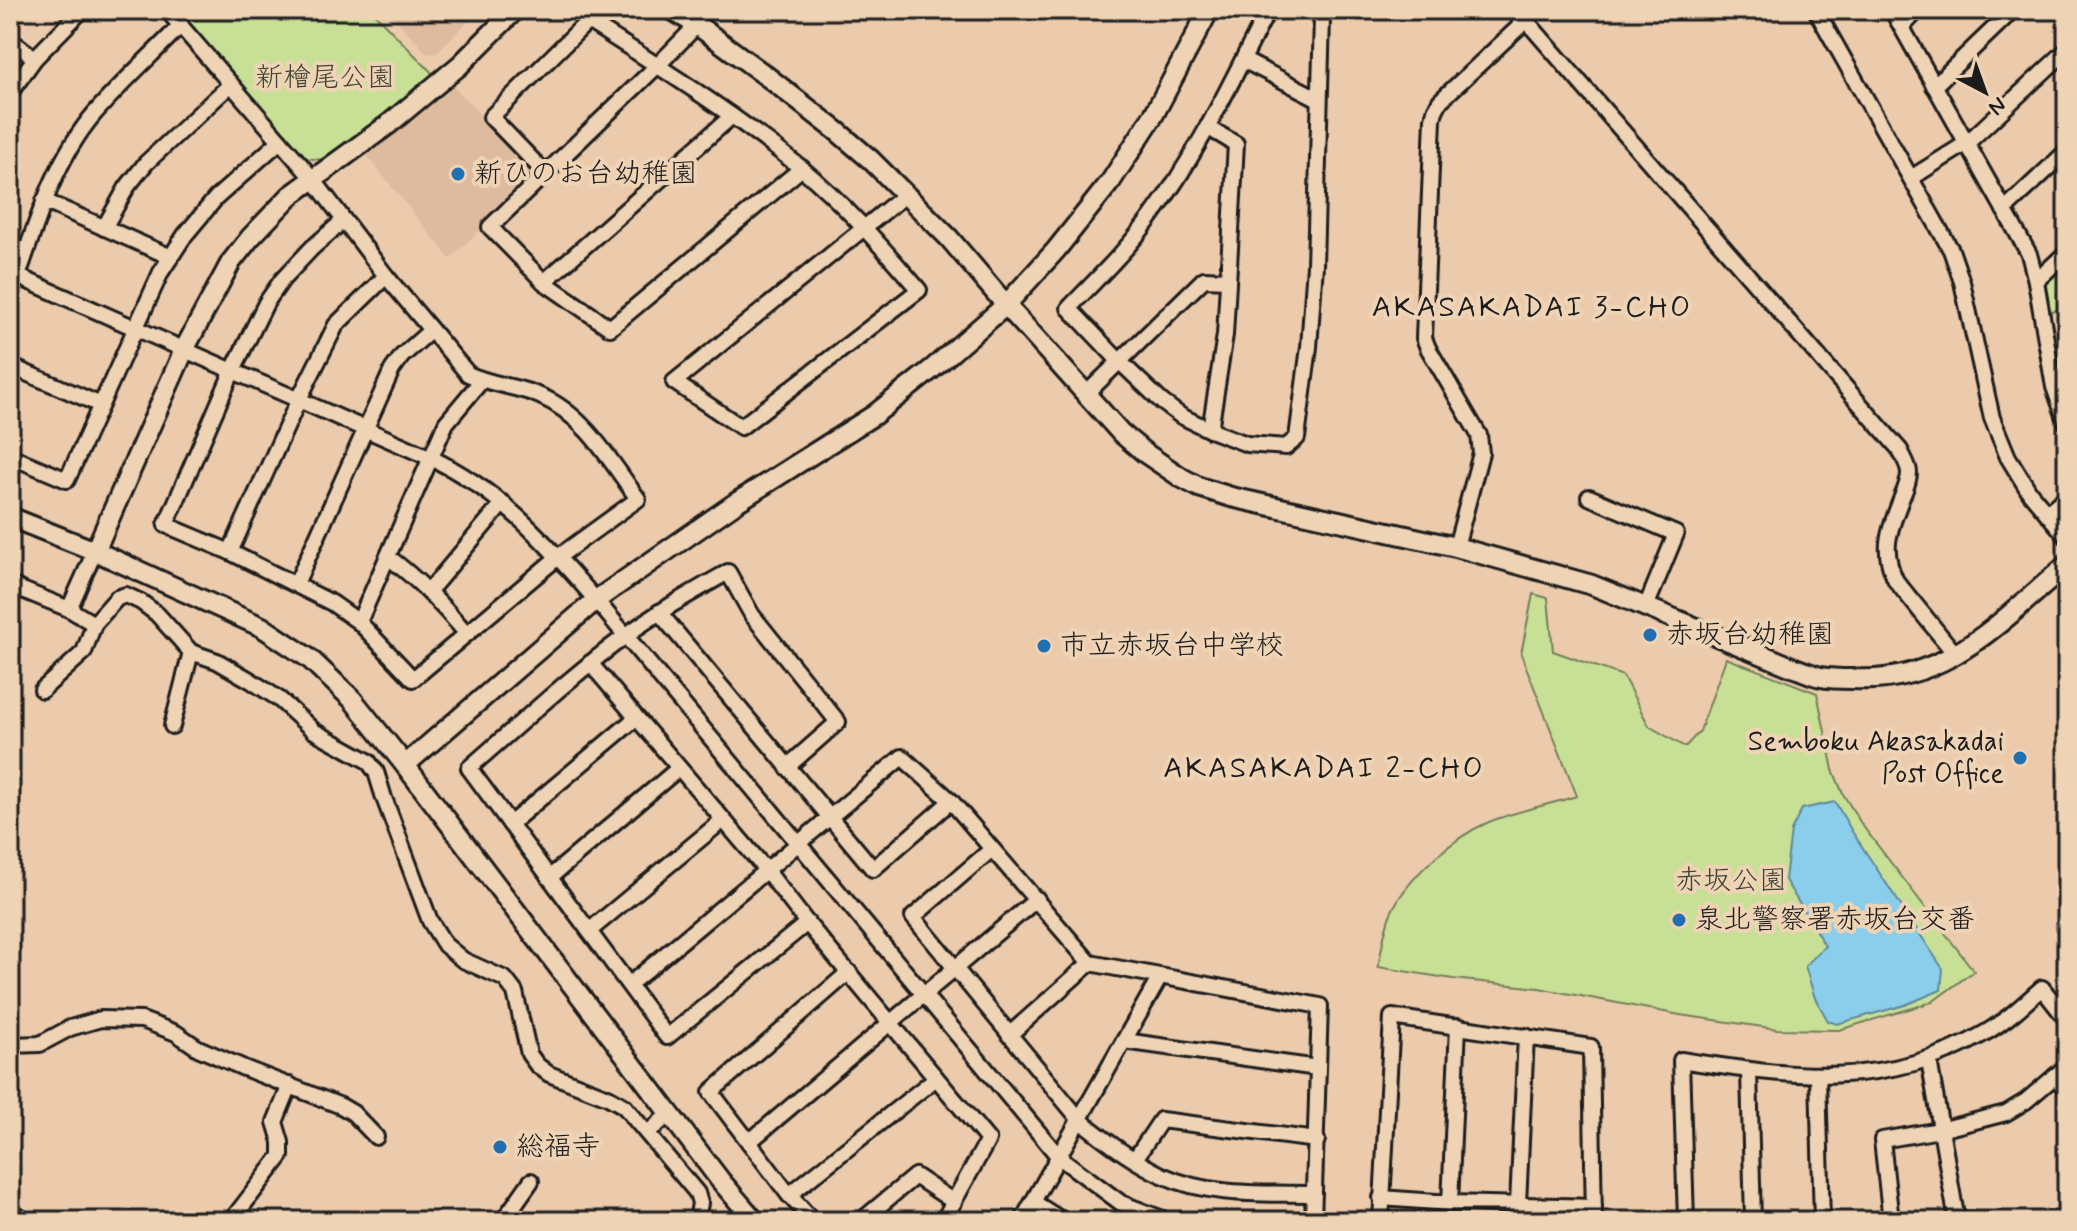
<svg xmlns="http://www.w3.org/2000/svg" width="2077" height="1231" font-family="Mynerve,'Klee One',sans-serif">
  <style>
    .built { fill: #debb9e }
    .green { fill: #c8e096; stroke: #727e59; stroke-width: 2 }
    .water { fill: #8aceeb; stroke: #5e8798; stroke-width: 2 }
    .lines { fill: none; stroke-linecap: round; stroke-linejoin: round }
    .minor-casing { stroke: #1c1c1c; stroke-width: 20 }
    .tertiary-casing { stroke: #1c1c1c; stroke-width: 24 }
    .secondary-casing { stroke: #1c1c1c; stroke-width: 28 }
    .minor { stroke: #eed3b5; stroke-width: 14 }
    .tertiary { stroke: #eed3b5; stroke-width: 18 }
    .secondary { stroke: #eed3b5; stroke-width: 22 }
    .poi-dot { fill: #1f6fb2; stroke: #eed3b5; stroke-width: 3 }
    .labels { text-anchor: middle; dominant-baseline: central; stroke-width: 8; stroke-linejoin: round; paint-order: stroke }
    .park-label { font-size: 28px; fill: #3e4334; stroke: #eed3b5 }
    .poi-label { font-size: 28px; fill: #1c1c1c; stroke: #eed3b5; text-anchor: start }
    .neighbourhood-label { font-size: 30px; letter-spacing: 2px; fill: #1c1c1c; stroke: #eed3b5 }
  </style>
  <rect width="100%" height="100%" fill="#eccbac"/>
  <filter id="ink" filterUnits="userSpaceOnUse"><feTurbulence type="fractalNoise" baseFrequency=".0125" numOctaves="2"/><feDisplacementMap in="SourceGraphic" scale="16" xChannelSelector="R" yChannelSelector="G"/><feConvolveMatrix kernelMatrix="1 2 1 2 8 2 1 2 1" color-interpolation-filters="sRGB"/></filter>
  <g filter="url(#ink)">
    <g class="built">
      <path d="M387 10H480L436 53H427Z"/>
      <path d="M454 87 534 171 535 176 450 259 367 156Z"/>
    </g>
    <g class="green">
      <path d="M176 10H371L435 76 384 119 325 160 304 158Z"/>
      <path d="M2067 262V308L2046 312 2042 286Z"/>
      <path d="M1533 594 1548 598 1553 651 1623 676 1649 726 1685 747 1700 731 1726 658 1817 693 1833 770 1843 794 1862 825 1974 971 1932 1002 1839 1030 1777 1029 1680 1015 1539 988 1453 979 1378 967C1382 950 1384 929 1391 913 1407 878 1453 837 1489 822 1516 811 1548 805 1577 796L1521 654Z"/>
    </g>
    <path class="water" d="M1835 802 1853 833 1943 969 1941 990 1905 1005 1837 1024 1828 1021 1815 998 1805 966 1825 946 1785 880 1791 831 1802 809Z"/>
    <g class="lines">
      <g class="minor-casing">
        <g id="minor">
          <path d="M167 10 313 179 386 276 468 374C491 385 517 386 540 396 584 414 611 462 638 499L558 557 413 679 359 622 332 603 230 552 166 525 233 370 266 303 282 280 312 248 344 220"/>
          <path d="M1268 10C1232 80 1198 154 1151 217 1127 250 1097 279 1069 308L1120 362 1162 402 1181 416 1210 430 1247 444 1286 447 1297 438 1309 347 1315 265 1322 18 1309 10"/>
          <path d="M1816 10 1951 250 1962 282 1992 418 2008 457 2030 493 2067 537"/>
          <path d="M1892 10 2029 254 2036 281 2054 387 2067 424"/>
          <path d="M1523 17 1900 450C1903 457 1909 465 1909 473 1909 481 1905 490 1902 497 1890 529 1880 548 1896 581L1956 655"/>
          <path d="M697 25 658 65 490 227 544 282 732 116"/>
          <path d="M1902 27 1918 10"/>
          <path d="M10 40 35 58"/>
          <path d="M1243 60 1319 99"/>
          <path d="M1934 86 2013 10"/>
          <path d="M10 93 35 58 82 10"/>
          <path d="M1207 127 1236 144 1225 335 1210 430"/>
          <path d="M546 174 491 117 588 21C660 67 733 113 800 167 844 203 882 247 919 290L741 427 674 382 906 194"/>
          <path d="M1911 178 1967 143 2067 50"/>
          <path d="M44 201 171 257"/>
          <path d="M2004 210 2067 151"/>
          <path d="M104 228 127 187 146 163 231 84"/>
          <path d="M10 273 431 458C501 491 546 543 596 600L1059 1157 1121 1203 1168 1221"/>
          <path d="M18 276C37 221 55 160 94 114 121 83 152 55 181 25"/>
          <path d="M2036 281 2067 252"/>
          <path d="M544 282 610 328 802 168"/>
          <path d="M10 366 101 405"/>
          <path d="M1086 394 1204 279 1228 280"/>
          <path d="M10 456 67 480 161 272 185 235 216 198 280 141"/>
          <path d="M1589 497 1676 534 1646 607"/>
          <path d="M2047 513 2067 496"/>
          <path d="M1456 547 1481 453 1479 435 1428 348 1424 338 1433 119 1435 111 1440 101 1519 27 1523 10"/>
          <path d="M230 552 299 399 336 325 386 276"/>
          <path d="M388 557C418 579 442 605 467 634"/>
          <path d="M296 584 392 370 402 356 430 331"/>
          <path d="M10 585 69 609 94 624 117 598 126 595 141 602 157 614 191 652 217 661 250 680 279 699 314 731 368 761 376 772 384 798 430 921 445 945 463 960 505 979 515 992 529 1054 537 1065 549 1074 608 1097 624 1106 697 1193 700 1203 697 1221"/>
          <path d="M429 591 503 503"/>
          <path d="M69 609 95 551"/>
          <path d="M659 612 873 869 951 801"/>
          <path d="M359 622 446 423 482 380"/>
          <path d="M590 663 767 871 807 923 988 1140 943 1221"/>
          <path d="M42 690 84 652 94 624"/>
          <path d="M172 726 191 652"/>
          <path d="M787 767 838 722 752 615 728 572C693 592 657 612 624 637 570 677 520 724 469 768L667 1037 807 923"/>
          <path d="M510 824 636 718"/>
          <path d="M992 849 913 917 1080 1120C1103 1139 1134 1162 1162 1175 1209 1197 1264 1193 1314 1194"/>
          <path d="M549 878 679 768"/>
          <path d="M589 931 723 820"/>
          <path d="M630 984 902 757 951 801 1090 963 1320 1006 1313 1221"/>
          <path d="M1009 1035 1090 963"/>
          <path d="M1124 1041 1318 1068"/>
          <path d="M10 1045 40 1044 70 1028 101 1019 142 1020 176 1033 198 1048 244 1068 341 1106 353 1113 376 1137"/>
          <path d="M1929 1060 1957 1221"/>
          <path d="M1749 1071 1753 1221"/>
          <path d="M2055 1076 2067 1091"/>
          <path d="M1818 1077 1822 1221"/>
          <path d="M648 1133 670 1113"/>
          <path d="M749 1142 1037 899"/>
          <path d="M1135 1159 1161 1120 1317 1140"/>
          <path d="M789 1195 936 1078"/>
          <path d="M1381 1198 1450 1203 1594 1207"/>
          <path d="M1033 1202 1063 1221"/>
          <path d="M1450 1203 1458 1026"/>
          <path d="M1518 1204 1526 1036"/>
          <path d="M231 1221 281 1156V1142L275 1122 290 1085"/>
          <path d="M503 1221 531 1181"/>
          <path d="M813 1221 789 1195 711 1092 849 972"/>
          <path d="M861 1221 915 1176 954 1202"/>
          <path d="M1022 1221 1160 977"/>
          <path d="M1381 1221 1392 1017 1591 1047 1594 1221"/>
          <path d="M1686 1221 1681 1060C1788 1077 1887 1091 1985 1033 2006 1021 2024 1004 2042 988L2067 1020"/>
          <path d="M1891 1221 1882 1140 1940 1130 2006 1113 2026 1101 2067 1066"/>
        </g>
      </g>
      <g class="tertiary-casing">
        <g id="tertiary">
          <path d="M672 10 697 25 769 78 837 131 871 160 949 238 1006 305 1121 433 1145 453 1182 478 1199 487 1231 497 1456 547 1592 585 1792 667C1802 670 1811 675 1821 677 1831 679 1842 679 1852 679 1946 685 2000 621 2067 565"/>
          <path d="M10 517 95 551 262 627 310 659 352 699 405 765 720 1180 755 1221"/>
          <path d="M95 551 185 348 231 262 250 238 290 196 389 124 460 65 515 10"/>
          <path d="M405 765 596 600 737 502 874 415 932 369 1006 305 1056 250 1111 181 1153 116 1209 10"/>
        </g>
      </g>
      <g class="secondary-casing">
        <path id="secondary" d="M10 1215 18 1221"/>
      </g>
      <use href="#minor" class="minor"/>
      <use href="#tertiary" class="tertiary"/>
      <use href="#secondary" class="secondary"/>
    </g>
  </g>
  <g class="poi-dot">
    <circle cx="458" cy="174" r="8"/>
    <circle cx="1650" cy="635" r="8"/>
    <circle cx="1044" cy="646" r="8"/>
    <circle cx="2020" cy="758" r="8"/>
    <circle cx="1679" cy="920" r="8"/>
    <circle cx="500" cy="1147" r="8"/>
  </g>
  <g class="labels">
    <g class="park-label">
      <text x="325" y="78">新檜尾公園</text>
      <text x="1731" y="881">赤坂公園</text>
    </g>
    <g class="poi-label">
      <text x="474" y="174">新ひのお台幼稚園</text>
      <text x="1666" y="635">赤坂台幼稚園</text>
      <text x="1060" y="646">市立赤坂台中学校</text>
      <text x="2004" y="742" text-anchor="end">Semboku Akasakadai<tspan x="2004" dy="32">Post Office</tspan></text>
      <text x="1695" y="920">泉北警察署赤坂台交番</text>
      <text x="516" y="1147">総福寺</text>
    </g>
    <g class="neighbourhood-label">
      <text x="1532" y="307">AKASAKADAI 3-CHO</text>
      <text x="1324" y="768">AKASAKADAI 2-CHO</text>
    </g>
  </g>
  <rect width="2077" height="1231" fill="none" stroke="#eed3b5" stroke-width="40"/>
  <rect x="20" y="20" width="2037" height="1191" fill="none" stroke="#1c1c1c" stroke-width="3" filter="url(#ink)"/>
  <g transform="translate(1985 92) rotate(139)" stroke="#eed3b5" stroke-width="6" paint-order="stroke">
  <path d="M0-6L14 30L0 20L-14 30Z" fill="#1c1c1c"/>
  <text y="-12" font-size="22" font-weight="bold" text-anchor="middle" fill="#1c1c1c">N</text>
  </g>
</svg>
